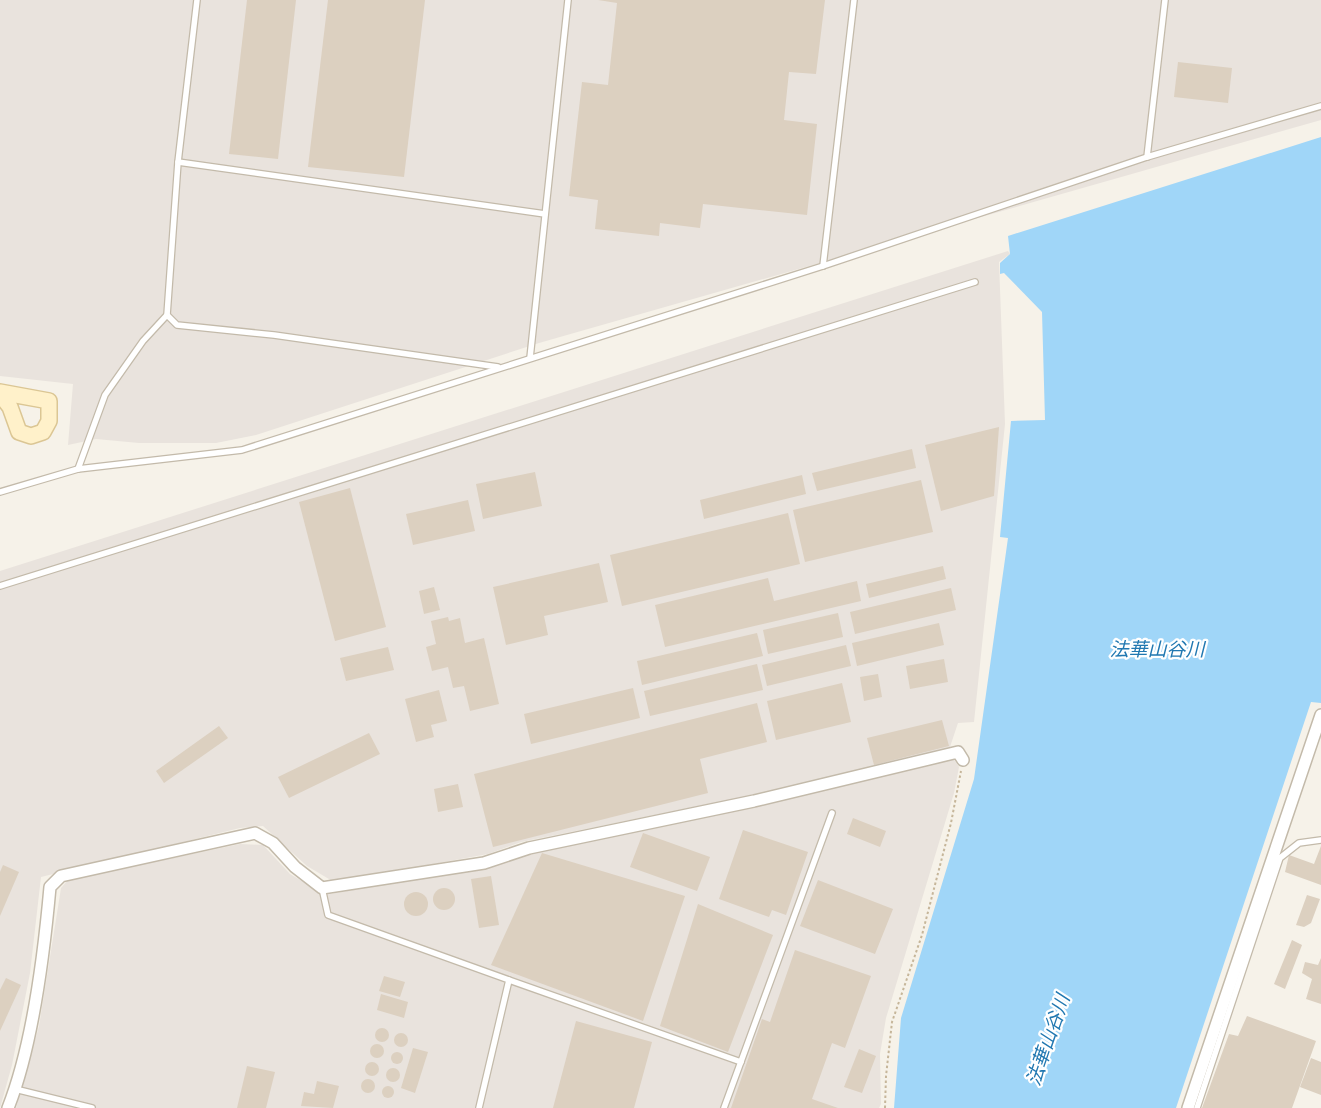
<svg xmlns="http://www.w3.org/2000/svg" width="1321" height="1108" font-family="Inter,'Noto Sans JP',sans-serif">
  <style>
    .industrial { fill: #e9e3dd }
    .water { fill: #a0d6f8 }
    .building { fill: #dcd0c0 }
    .lines { fill: none; stroke-linecap: round; stroke-linejoin: round }
    .lane-casing { stroke: #c3baaa; stroke-width: 8 }
    .street-casing { stroke: #c3baaa; stroke-width: 14 }
    .secondary-casing { stroke: #dbc694; stroke-width: 18 }
    .path { stroke: #c6b69a; stroke-width: 2; stroke-dasharray: 2.5 2.5; stroke-linecap: butt }
    .lane { stroke: #fff; stroke-width: 5.5 }
    .street { stroke: #fff; stroke-width: 11 }
    .secondary { stroke: #fff1ca; stroke-width: 15 }
    .labels { text-anchor: middle; dominant-baseline: central; stroke-width: 4.5; stroke-linejoin: round; paint-order: stroke }
    .water-label { font-size: 19px; font-style: italic; fill: #2178b1; stroke: #fff }
  </style>
  <rect width="100%" height="100%" fill="#f6f2e9"/>
  <g class="industrial">
    <path d="M0 0H1321V120L539 343 256 435 216 443H139L96 439 68 445 73 384 0 376Z"/>
    <path d="M1008 251 1010 254 999 262 1005 424 974 722 958 723 950 747 754 795 521 842 488 854 334 882 307 866 263 826 240 828 41 877 30 973 12 1065 0 1108V571Z"/>
    <path d="M953 758 959 767 954 793 886 1018 880 1054 881 1104 879 1108H16L39 1026 61 888 68 880 240 844 263 845 290 874 325 895 482 867 521 852Z"/>
  </g>
  <path class="water" d="M1321 137V703L1311 702 1176 1108H894L901 1018 974 779 1008 538 1000 537 1011 421 1045 420 1042 312 1004 273 1000 274V263L1010 254 1008 236Z"/>
  <g class="building">
    <path d="M247 0H296L278 159 229 154Z"/>
    <path d="M328 0H425L404 177 308 167Z"/>
    <path d="M598 0H825L816 74 789 72 784 120 817 124 807 215 703 204 700 228 660 223 659 236 595 229 598 200 569 196 582 82 608 85 617 3Z"/>
    <path d="M1178 62 1232 68 1228 103 1174 97Z"/>
    <path d="M999 427 994 496 941 511 925 445Z"/>
    <path d="M912 449 916 468 817 491 812 473Z"/>
    <path d="M535 472 542 506 483 519 476 484Z"/>
    <path d="M802 475 806 494 704 519 700 500Z"/>
    <path d="M921 480 933 532 805 562 793 510Z"/>
    <path d="M350 488 386 627 335 641 299 502Z"/>
    <path d="M468 500 475 531 413 545 406 514Z"/>
    <path d="M788 513 800 564 622 606 610 555Z"/>
    <path d="M599 563 608 602 544 616 548 635 506 645 493 587Z"/>
    <path d="M943 566 946 579 869 598 866 584Z"/>
    <path d="M768 578 774 601 857 581 861 601 665 647 655 605Z"/>
    <path d="M434 587 440 610 424 614 419 591Z"/>
    <path d="M951 588 956 610 855 634 850 612Z"/>
    <path d="M838 613 843 637 768 654 763 630Z"/>
    <path d="M448 617 449 621 460 618 465 643 484 638 499 704 470 711 464 686 453 688 448 667 432 671 426 647 436 644 431 621Z"/>
    <path d="M939 623 944 645 857 666 852 643Z"/>
    <path d="M757 633 763 656 642 685 637 661Z"/>
    <path d="M846 645 851 666 767 686 762 665Z"/>
    <path d="M388 647 394 670 346 681 340 658Z"/>
    <path d="M944 659 948 682 910 689 906 666Z"/>
    <path d="M757 664 763 690 650 716 644 691Z"/>
    <path d="M878 674 882 697 864 701 860 677Z"/>
    <path d="M842 683 851 722 776 740 767 701Z"/>
    <path d="M633 688 640 718 531 744 524 714Z"/>
    <path d="M439 690 447 721 431 725 434 737 416 742 405 699Z"/>
    <path d="M757 703 767 742 700 759 708 793 493 847 474 774Z"/>
    <path d="M942 720 949 746 874 765 867 738Z"/>
    <path d="M219 726 228 738 164 783 156 771Z"/>
    <path d="M369 733 380 754 289 798 278 777Z"/>
    <path d="M458 784 463 807 438 812 434 789Z"/>
    <path d="M853 818 886 831 880 847 847 834Z"/>
    <path d="M743 830 808 852 786 915 772 910 769 917 719 899Z"/>
    <path d="M643 833 710 857 697 891 630 867Z"/>
    <path d="M1321 846V885L1285 872 1289 855 1314 864Z"/>
    <path d="M542 853 685 896 643 1021 491 965Z"/>
    <path d="M3 865 19 872 0 916V872Z"/>
    <path d="M491 876 499 925 479 928 471 879Z"/>
    <path d="M818 880 893 909 875 954 800 926Z"/>
    <circle cx="444" cy="899" r="11"/>
    <circle cx="416" cy="904" r="12"/>
    <path d="M1307 895 1320 899 1311 923 1304 927 1296 925Z"/>
    <path d="M698 904 773 935 728 1052 660 1026Z"/>
    <path d="M1292 940 1302 945 1285 989 1274 984Z"/>
    <path d="M795 950 871 976 845 1048 832 1043 812 1099 838 1108H731L762 1019 770 1022Z"/>
    <path d="M1321 958V1004L1306 999 1312 979 1302 973 1305 962 1318 965Z"/>
    <path d="M384 976 405 982 400 997 379 991Z"/>
    <path d="M6 978 21 985 0 1031V990Z"/>
    <path d="M381 994 408 1002 404 1018 377 1010Z"/>
    <path d="M1247 1016 1316 1041 1292 1108H1202L1229 1034 1238 1036Z"/>
    <path d="M576 1021 652 1042 634 1108H553Z"/>
    <circle cx="382" cy="1035" r="7"/>
    <circle cx="401" cy="1040" r="7"/>
    <circle cx="377" cy="1051" r="7"/>
    <path d="M413 1048 428 1052 415 1093 401 1088Z"/>
    <path d="M859 1049 876 1056 862 1093 844 1087Z"/>
    <circle cx="397" cy="1058" r="6"/>
    <path d="M1311 1058 1321 1062V1095L1300 1087Z"/>
    <circle cx="372" cy="1069" r="7"/>
    <path d="M247 1066 275 1072 266 1108H237Z"/>
    <circle cx="393" cy="1075" r="7"/>
    <circle cx="368" cy="1086" r="7"/>
    <path d="M317 1081 339 1086 333 1108 301 1106 304 1092 314 1094Z"/>
    <circle cx="388" cy="1092" r="6"/>
  </g>
  <g class="lines">
    <g class="lane-casing">
      <g id="lane">
        <path d="M1147 157 1165 0"/>
        <path d="M178 162 545 214"/>
        <path d="M823 266 854 0"/>
        <path d="M167 315 177 325 274 335 498 367"/>
        <path d="M530 358 568 0"/>
        <path d="M78 469 105 395 143 341 167 315 178 162 197 0"/>
        <path d="M0 492 78 469 242 450 823 266 1147 157 1321 106"/>
        <path d="M0 586 975 282"/>
        <path d="M322 888 328 915 509 980 479 1108"/>
        <path d="M509 980 741 1062"/>
        <path d="M15 1089 92 1108"/>
        <path d="M724 1108 832 813"/>
        <path d="M1197 1108 1280 858 1299 843 1321 840"/>
      </g>
    </g>
    <g class="street-casing">
      <g id="street">
        <path d="M8 1108C33 1045 44 954 50 887L61 876 255 833 273 843 295 867 322 888 484 863 529 848 754 801 958 752 963 760"/>
        <path d="M1188 1108 1321 715"/>
      </g>
    </g>
    <g class="secondary-casing">
      <path id="secondary" d="M0 392 49 401V421L43 432 31 436 19 432 10 407 0 394"/>
    </g>
    <path class="path" d="M885 1108 886 1076 892 1022 922 935 951 823 961 771"/>
    <use href="#lane" class="lane"/>
    <use href="#street" class="street"/>
    <use href="#secondary" class="secondary"/>
  </g>
  <g class="labels">
    <g class="water-label">
      <text x="1157" y="649">法華山谷川</text>
      <text transform="translate(1048 1040) rotate(-71)">法華山谷川</text>
    </g>
  </g>
</svg>
